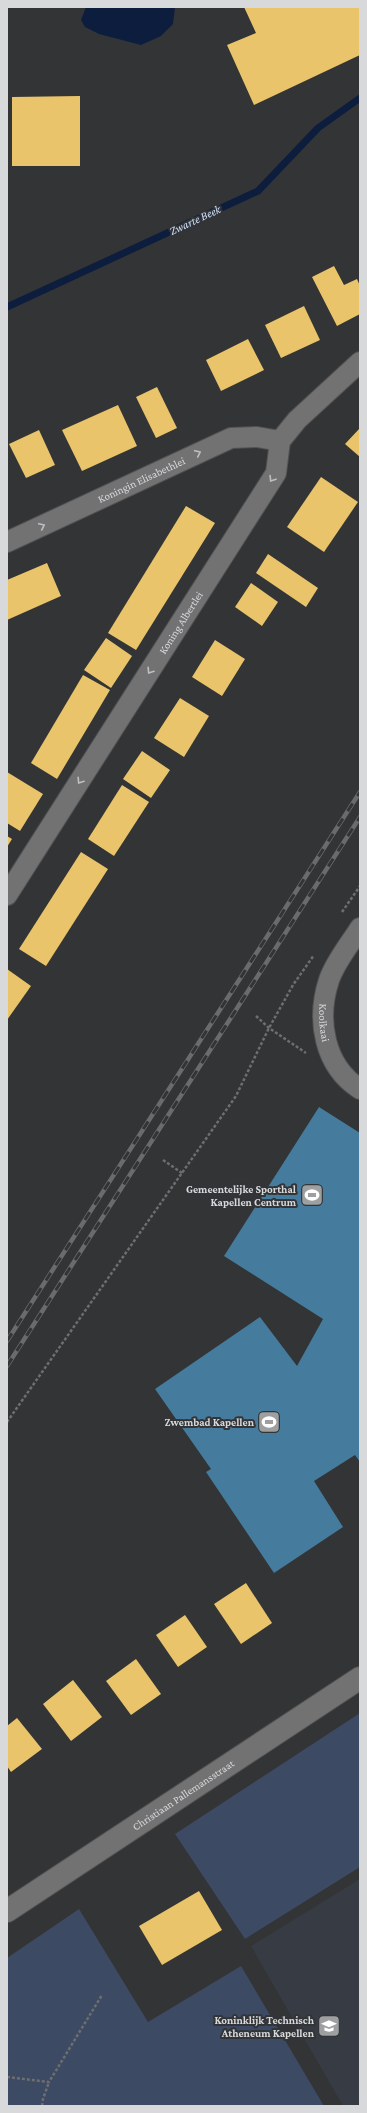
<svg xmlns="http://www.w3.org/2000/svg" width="367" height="2113" font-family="'Crimson Pro',serif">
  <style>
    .built { fill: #373b43 }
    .green { fill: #3d4a63 }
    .water { fill: #0d1d3e }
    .homes { fill: #e9c46a }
    .public { fill: #457b9d }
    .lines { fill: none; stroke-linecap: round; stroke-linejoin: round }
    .stream { stroke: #0d1d3e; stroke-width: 7 }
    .minor-casing { stroke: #515253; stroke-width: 22 }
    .tertiary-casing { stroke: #515253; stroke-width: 24 }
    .path { stroke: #6d6e6f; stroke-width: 2.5; stroke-dasharray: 3 2; stroke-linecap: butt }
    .minor { stroke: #727273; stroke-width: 20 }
    .tertiary { stroke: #727273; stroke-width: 22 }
    .rail-casing { stroke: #6a6b6d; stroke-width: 4.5 }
    .rail { stroke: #323437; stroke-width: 3; stroke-dasharray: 9; stroke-linecap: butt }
    .oneway { stroke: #bebfc1 }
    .labels { text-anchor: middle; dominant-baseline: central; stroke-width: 4; stroke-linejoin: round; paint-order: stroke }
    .street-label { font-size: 11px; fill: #d7d9db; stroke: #323437 }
    .poi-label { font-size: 11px; font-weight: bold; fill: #d7d9db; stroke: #323437; text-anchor: end }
    .water-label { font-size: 12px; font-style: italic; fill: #cfdffa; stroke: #323437 }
  </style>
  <rect width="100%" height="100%" fill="#333436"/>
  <path class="built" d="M360 1879V2106H343L251 1946Z"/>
  <g class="green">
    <path d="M360 1713V1867L245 1939 175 1834Z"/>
    <path d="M79 1909 148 2022 241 1966 324 2106H7V1958Z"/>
  </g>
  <path class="water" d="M86 7H175L173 24 161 36 141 45 99 34 85 27 81 20Z"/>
  <g class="homes">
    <path d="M244 7H360V55L254 105 227 45 256 33Z"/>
    <path d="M80 96V166H12V97Z"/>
    <path d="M334 266 344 285 357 279 360 286V314L337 326 312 277Z"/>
    <path d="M304 306 320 340 281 358 265 325Z"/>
    <path d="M248 339 264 370 221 391 206 360Z"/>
    <path d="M157 387 177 428 156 438 136 397Z"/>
    <path d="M118 405 137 446 82 471 62 430Z"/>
    <path d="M360 428V457L345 444Z"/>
    <path d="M39 430 55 465 26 478 9 444Z"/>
    <path d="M321 477 358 502 324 552 287 527Z"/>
    <path d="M186 506 215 523 136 650 108 633Z"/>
    <path d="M268 554 318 588 306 607 256 573Z"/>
    <path d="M47 563 61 596 7 620V580Z"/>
    <path d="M251 583 278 602 262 626 235 607Z"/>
    <path d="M106 638 132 656 111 688 84 670Z"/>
    <path d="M215 640 245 659 222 696 192 677Z"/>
    <path d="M83 675 110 690 57 779 31 763Z"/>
    <path d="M180 698 209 716 184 757 154 738Z"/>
    <path d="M142 751 170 770 151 798 123 779Z"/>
    <path d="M7 772 43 794 20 831 7 823Z"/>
    <path d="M122 785 149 802 114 856 88 839Z"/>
    <path d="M7 836 12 839 7 847Z"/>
    <path d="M81 852 108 869 46 966 19 949Z"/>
    <path d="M7 969 31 986 7 1020Z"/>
    <path d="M246 1583 272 1623 241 1644 214 1604Z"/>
    <path d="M185 1615 207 1647 178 1667 156 1635Z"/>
    <path d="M136 1659 161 1694 131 1715 106 1681Z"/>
    <path d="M73 1680 102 1717 71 1741 43 1704Z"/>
    <path d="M17 1718 42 1749 11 1772 7 1766V1726Z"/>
    <path d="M199 1891 222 1930 162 1965 139 1926Z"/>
  </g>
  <path class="public" d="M319 1107 360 1133V1462L355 1455 314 1481 343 1527 274 1573 206 1472 211 1469 155 1389 260 1317 297 1366 323 1319 224 1256Z"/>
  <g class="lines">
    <path class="stream" d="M7 307 258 191 318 128 360 98"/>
    <g class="minor-casing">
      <g id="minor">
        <path id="s1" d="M7 542 231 438 257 437 280 441"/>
        <path id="s2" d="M7 895 276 473 280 441 297 420 360 362"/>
        <path id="s3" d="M360 928C350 944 335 962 329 980 316 1020 324 1066 360 1089"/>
      </g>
    </g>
    <g class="tertiary-casing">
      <g id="tertiary">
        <path id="s4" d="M7 1911 360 1678"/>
      </g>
    </g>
    <g class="path">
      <path d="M342 912 360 886"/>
      <path d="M256 1016 269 1028 306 1053"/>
      <path d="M163 1160 182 1173"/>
      <path d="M7 1422 236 1096 269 1028 293 985 314 955"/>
      <path d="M7 2077 49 2082 102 1995"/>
      <path d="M42 2106 43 2099 49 2082"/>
    </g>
    <use href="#minor" class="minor"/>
    <use href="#tertiary" class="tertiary"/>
    <g class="rail-casing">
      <g id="rail">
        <path d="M7 1341 360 792"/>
        <path d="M7 1366 360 817"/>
      </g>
    </g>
    <use href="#rail" class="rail"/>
  </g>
  <defs><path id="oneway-chevron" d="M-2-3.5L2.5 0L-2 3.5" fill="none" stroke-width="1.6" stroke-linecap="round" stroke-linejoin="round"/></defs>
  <g class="oneway">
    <use href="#oneway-chevron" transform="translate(198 453) rotate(-25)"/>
    <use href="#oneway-chevron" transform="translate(272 479) rotate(122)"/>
    <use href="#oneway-chevron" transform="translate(42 526) rotate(-25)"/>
    <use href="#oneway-chevron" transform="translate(150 671) rotate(123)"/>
    <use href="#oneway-chevron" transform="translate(80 781) rotate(123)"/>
  </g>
  <defs>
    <g id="stadium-square" transform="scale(1.15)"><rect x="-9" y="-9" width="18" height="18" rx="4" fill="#9e9fa1" stroke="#323437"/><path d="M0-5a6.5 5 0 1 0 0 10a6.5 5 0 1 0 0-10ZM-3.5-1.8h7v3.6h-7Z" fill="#fff"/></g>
    <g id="school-square" transform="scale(1.15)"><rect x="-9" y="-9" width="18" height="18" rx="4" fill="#9e9fa1" stroke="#323437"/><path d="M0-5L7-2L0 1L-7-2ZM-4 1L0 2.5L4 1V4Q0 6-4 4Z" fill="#fff"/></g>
  </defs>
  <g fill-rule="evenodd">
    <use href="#stadium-square" x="312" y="1195"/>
    <use href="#stadium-square" x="269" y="1422"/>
    <use href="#school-square" x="329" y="2026"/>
  </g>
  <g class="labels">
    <g class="street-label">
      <text stroke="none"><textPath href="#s1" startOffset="148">Koningin Elisabethlei</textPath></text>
      <text stroke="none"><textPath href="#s2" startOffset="323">Koning Albertlei</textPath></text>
      <text stroke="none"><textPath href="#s3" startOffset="104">Koolkaai</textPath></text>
      <text stroke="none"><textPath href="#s4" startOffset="211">Christiaan Pallemansstraat</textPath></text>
    </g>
    <g class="poi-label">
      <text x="296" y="1189">Gemeentelijke Sporthal<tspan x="296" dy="13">Kapellen Centrum</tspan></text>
      <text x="254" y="1422">Zwembad Kapellen</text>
      <text x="314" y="2020">Koninklijk Technisch<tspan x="314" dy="13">Atheneum Kapellen</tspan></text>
    </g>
    <g class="water-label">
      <text transform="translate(195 220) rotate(-25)">Zwarte Beek</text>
    </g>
  </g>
  <rect width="367" height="2113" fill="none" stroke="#d7d9db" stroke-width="16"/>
</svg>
